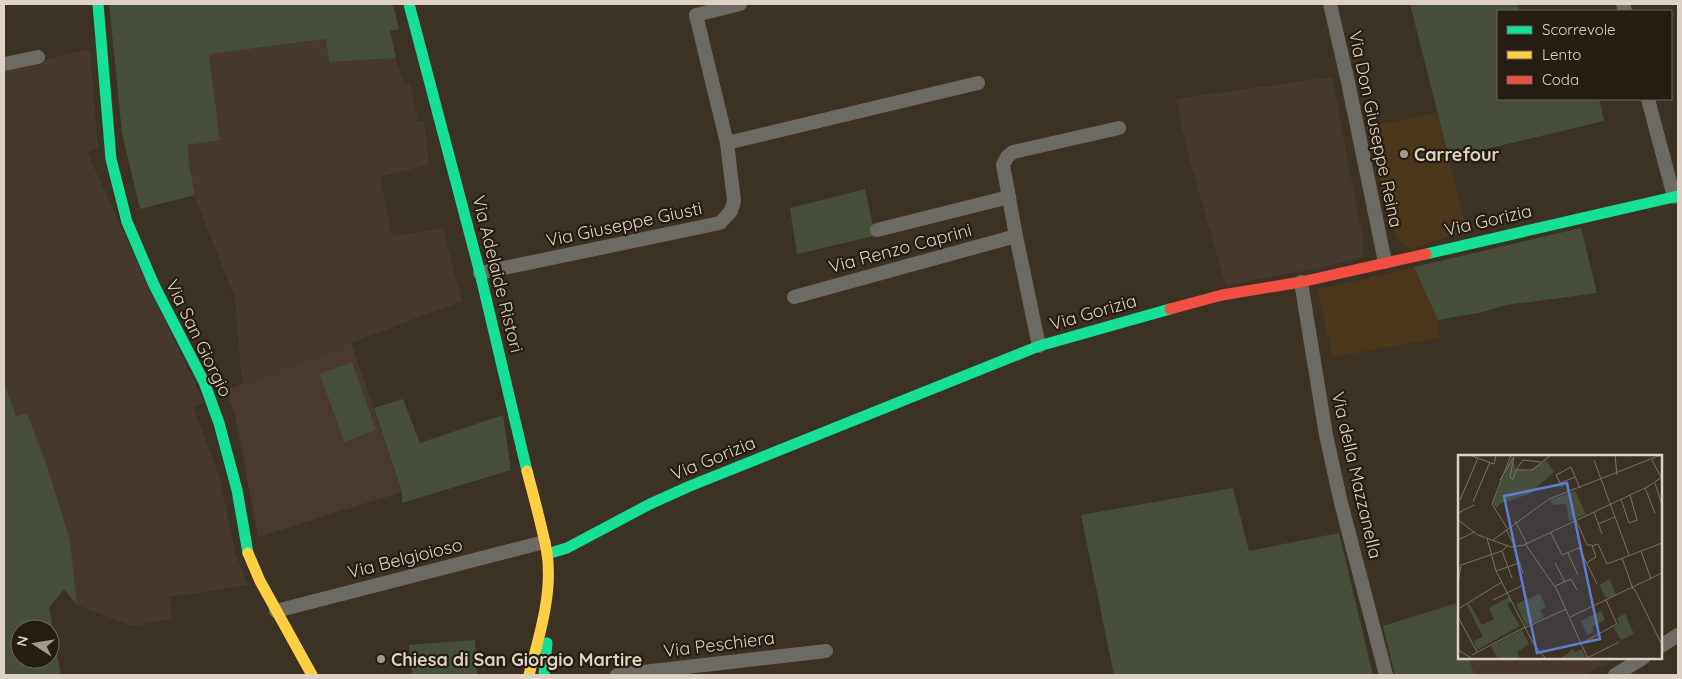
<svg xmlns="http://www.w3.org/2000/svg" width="1682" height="679" font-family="Quicksand,sans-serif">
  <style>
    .built { fill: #4c371a }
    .industrial { fill: #48392e }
    .education { fill: #49392e }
    .green { fill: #474f3b; fill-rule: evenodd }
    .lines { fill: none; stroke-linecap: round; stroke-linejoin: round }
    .street { stroke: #6d6963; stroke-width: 14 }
    .fast { stroke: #16e098; stroke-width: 11 }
    .slow { stroke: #ffcf43; stroke-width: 11 }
    .jam { stroke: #f24e42; stroke-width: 11 }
    .poi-dot { fill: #a49a8b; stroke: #251c12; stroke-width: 2 }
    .labels { text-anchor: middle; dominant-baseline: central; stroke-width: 4.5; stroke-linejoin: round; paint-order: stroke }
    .street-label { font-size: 18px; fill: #ddd2c3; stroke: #251c12 }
    .poi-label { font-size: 18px; font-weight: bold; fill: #ddd2c3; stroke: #251c12; text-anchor: start }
    .inset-road { fill: none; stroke: #7c7264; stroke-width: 1 }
    .view { fill: #607cd1; fill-opacity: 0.15; stroke: #607cd1; stroke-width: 2.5 }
    .inset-edge { fill: none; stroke: #ddd2c3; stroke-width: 2.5 }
  </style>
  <rect width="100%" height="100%" fill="#3b3224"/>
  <g class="built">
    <path d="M1437 113 1467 231 1409 249 1396 237 1366 127Z"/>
    <path d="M1414 267 1438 320 1439 338 1333 357 1317 290Z"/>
  </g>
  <g class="industrial">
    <path d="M326 39 329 62 396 58 404 84 410 85 418 121H424L429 164 380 177 392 236 443 228 462 301 242 384 235 298 195 197 189 165 188 145 220 140 209 54Z"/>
    <path d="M84 50 90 53 98 148 87 152 136 260 204 403 193 407 219 476 235 552 248 585 169 597 172 619 133 626 77 605 70 540 47 466 27 413 17 417 4 383V70Z"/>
    <path d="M1332 77 1363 240V257L1315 269 1267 277 1226 286 1189 158 1176 99Z"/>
    <path d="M1459 602 1460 658H1617L1584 675H1395L1383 626Z"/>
  </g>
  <path class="education" d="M351 343 402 492 258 537 236 420 227 390Z"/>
  <g class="green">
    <path d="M109 4H393L399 29 390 31 396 58 329 62 326 39 209 54 220 140 188 145 189 165 195 195 140 209 122 133Z"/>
    <path d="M1410 4H1518L1519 11H1498V99H1599L1604 121 1449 158Z"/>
    <path d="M865 189 873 226 874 236 797 254 790 208Z"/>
    <path d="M1581 228 1597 293 1506 305 1479 313 1438 320 1414 267Z"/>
    <path d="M352 362 376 430 344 442 320 374Z"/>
    <path d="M4 383 16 416 27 413 47 466 70 540 77 605 64 589 49 608 61 675H4ZM20 629H50V659H20Z"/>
    <path d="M403 399 420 443 503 415 511 470 402 503V492L374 408Z"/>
    <path d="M1233 488 1249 551 1339 533 1373 675H1114L1081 515Z"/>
    <path d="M1455 604 1459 622 1460 658H1469L1474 675H1395L1383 626Z"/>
    <path d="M475 640 477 674 412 675 409 645Z"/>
  </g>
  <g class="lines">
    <g class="street">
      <path d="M1330 4 1348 82 1385 262"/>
      <path d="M1623 4 1625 11"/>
      <path d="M4 64 38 57"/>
      <path d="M1648 99 1674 197"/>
      <path d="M727 143 978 83"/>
      <path d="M877 230 1009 197"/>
      <path d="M480 273 720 223 731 211 734 201 727 143 696 15 740 4"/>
      <path d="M1301 282 1326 435 1341 503 1386 675"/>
      <path d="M794 297 1016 236"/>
      <path d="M1039 346 1016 236 1003 165 1007 157 1013 152 1119 128"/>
      <path d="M276 611 544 542"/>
      <path d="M1661 646 1678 635"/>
      <path d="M617 675 826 651"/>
      <path d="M1615 675 1643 658"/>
    </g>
    <g class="fast">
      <path d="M98 4 111 159 127 222 154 285 204 382 219 423 237 490 248 553"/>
      <path d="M409 4 480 273 527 471"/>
      <path d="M1426 254 1678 196"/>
      <path d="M547 554 567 548 650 504 690 486 1039 346 1170 309"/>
      <path d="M544 675 547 643"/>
    </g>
    <g class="slow">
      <path d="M527 471C534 498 542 526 547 553 553 593 539 637 529 675"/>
      <path d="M248 553 260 581 312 675"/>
    </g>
    <path class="jam" d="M1170 309 1222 295 1301 282 1426 254"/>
  </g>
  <g class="poi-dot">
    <circle cx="1404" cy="154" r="5"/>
    <circle cx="381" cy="659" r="5"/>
  </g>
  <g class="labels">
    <g class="street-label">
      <text transform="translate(1376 129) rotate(78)">Via Don Giuseppe Reina</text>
      <text transform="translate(1488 220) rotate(-13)">Via Gorizia</text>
      <text transform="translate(624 224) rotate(-12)">Via Giuseppe Giusti</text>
      <text transform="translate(900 248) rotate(-15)">Via Renzo Caprini</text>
      <text transform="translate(498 274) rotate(76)">Via Adelaide Ristori</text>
      <text transform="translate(1093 312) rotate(-16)">Via Gorizia</text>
      <text transform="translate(199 338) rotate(64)">Via San Giorgio</text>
      <text transform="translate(713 458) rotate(-22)">Via Gorizia</text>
      <text transform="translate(1357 475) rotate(77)">Via della Mazzanella</text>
      <text transform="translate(405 558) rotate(-14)">Via Belgioioso</text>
      <text transform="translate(719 644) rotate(-7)">Via Peschiera</text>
    </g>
    <g class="poi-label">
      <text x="1414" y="154">Carrefour</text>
      <text x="391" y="659">Chiesa di San Giorgio Martire</text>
    </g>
  </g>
  <g transform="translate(1458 455)">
    <rect width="204" height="204" fill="#3b3224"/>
    <path d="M54 1 58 14 71 16 88 5 96 17 71 39 42 49 38 53 35 48ZM117 36 128 59 111 66 108 49 95 50 92 45ZM152 124 158 140 148 143 141 130ZM82 139 88 152 82 155 86 163 68 171 58 149ZM51 142 53 147 49 149 62 171 19 195 16 186 25 182 9 150 11 148 24 170 36 164 31 153ZM143 156 147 165 135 171V177L129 180 123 166ZM167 159 176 179 163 185 156 173 161 169 159 163ZM64 175 71 189 59 197 62 204H40L33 191ZM115 194 117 197 124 194 128 204H102Z" fill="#474f3b"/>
    <path class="inset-road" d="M11 0 36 9 38 0M157 0 159 20M136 5 171 100M194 5 203 22M58 15 65 5 83 7M42 25 56 2 52 22 55 25 58 15H74L93 0M102 28 117 22M197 28 204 50M104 32 98 20 113 12 122 33M187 33 197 58M163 44 171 68 179 65 172 40M2 45 20 3M15 47 32 7M34 49 53 0M34 49 49 73M136 57 144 79M0 58 16 50M0 65 20 80 53 92 66 90 189 32 204 22M118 65 129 90M57 66 69 89M140 69 157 62M48 74 55 88M93 78 104 100 121 93 139 129M29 83 38 116 75 188 88 204M0 85 16 77M35 85 91 44 203 0M68 90 99 135 130 204M134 91 140 89 149 109 204 88M56 92 65 118M44 96 54 123M183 96 193 124M110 98 120 120M164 103 175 134M97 108 107 127M128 108 138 102 134 90H129M38 116 61 108M0 128 3 110 44 96 50 90M97 131 113 124 119 135M176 133 204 190M35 145 63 131M0 154 44 127M0 162 19 197M112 162 204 118M67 173 108 154M124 188 159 169 148 145M0 195 15 204M14 200 67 172M129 203 161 187"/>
    <path class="view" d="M109 28 142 184 79 198 46 41Z"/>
    <rect width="204" height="204" class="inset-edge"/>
  </g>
  <rect width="1682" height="679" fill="none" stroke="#ddd2c3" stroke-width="10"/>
  <rect x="1497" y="10" width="175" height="90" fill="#251c12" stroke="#6f6559"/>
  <rect x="1507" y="26" width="25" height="8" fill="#16e098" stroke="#6f6559"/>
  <text x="1542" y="35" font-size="15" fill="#ddd2c3">Scorrevole</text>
  <rect x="1507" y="51" width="25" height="8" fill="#ffcf43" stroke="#6f6559"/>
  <text x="1542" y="60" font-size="15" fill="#ddd2c3">Lento</text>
  <rect x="1507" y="76" width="25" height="8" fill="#f24e42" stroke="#6f6559"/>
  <text x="1542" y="85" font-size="15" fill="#ddd2c3">Coda</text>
  <g transform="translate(35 644) rotate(282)"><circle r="24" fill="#251c12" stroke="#6f6559"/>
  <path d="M0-4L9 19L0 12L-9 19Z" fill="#a49a8b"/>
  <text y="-8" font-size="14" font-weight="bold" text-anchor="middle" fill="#ddd2c3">N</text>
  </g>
</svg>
